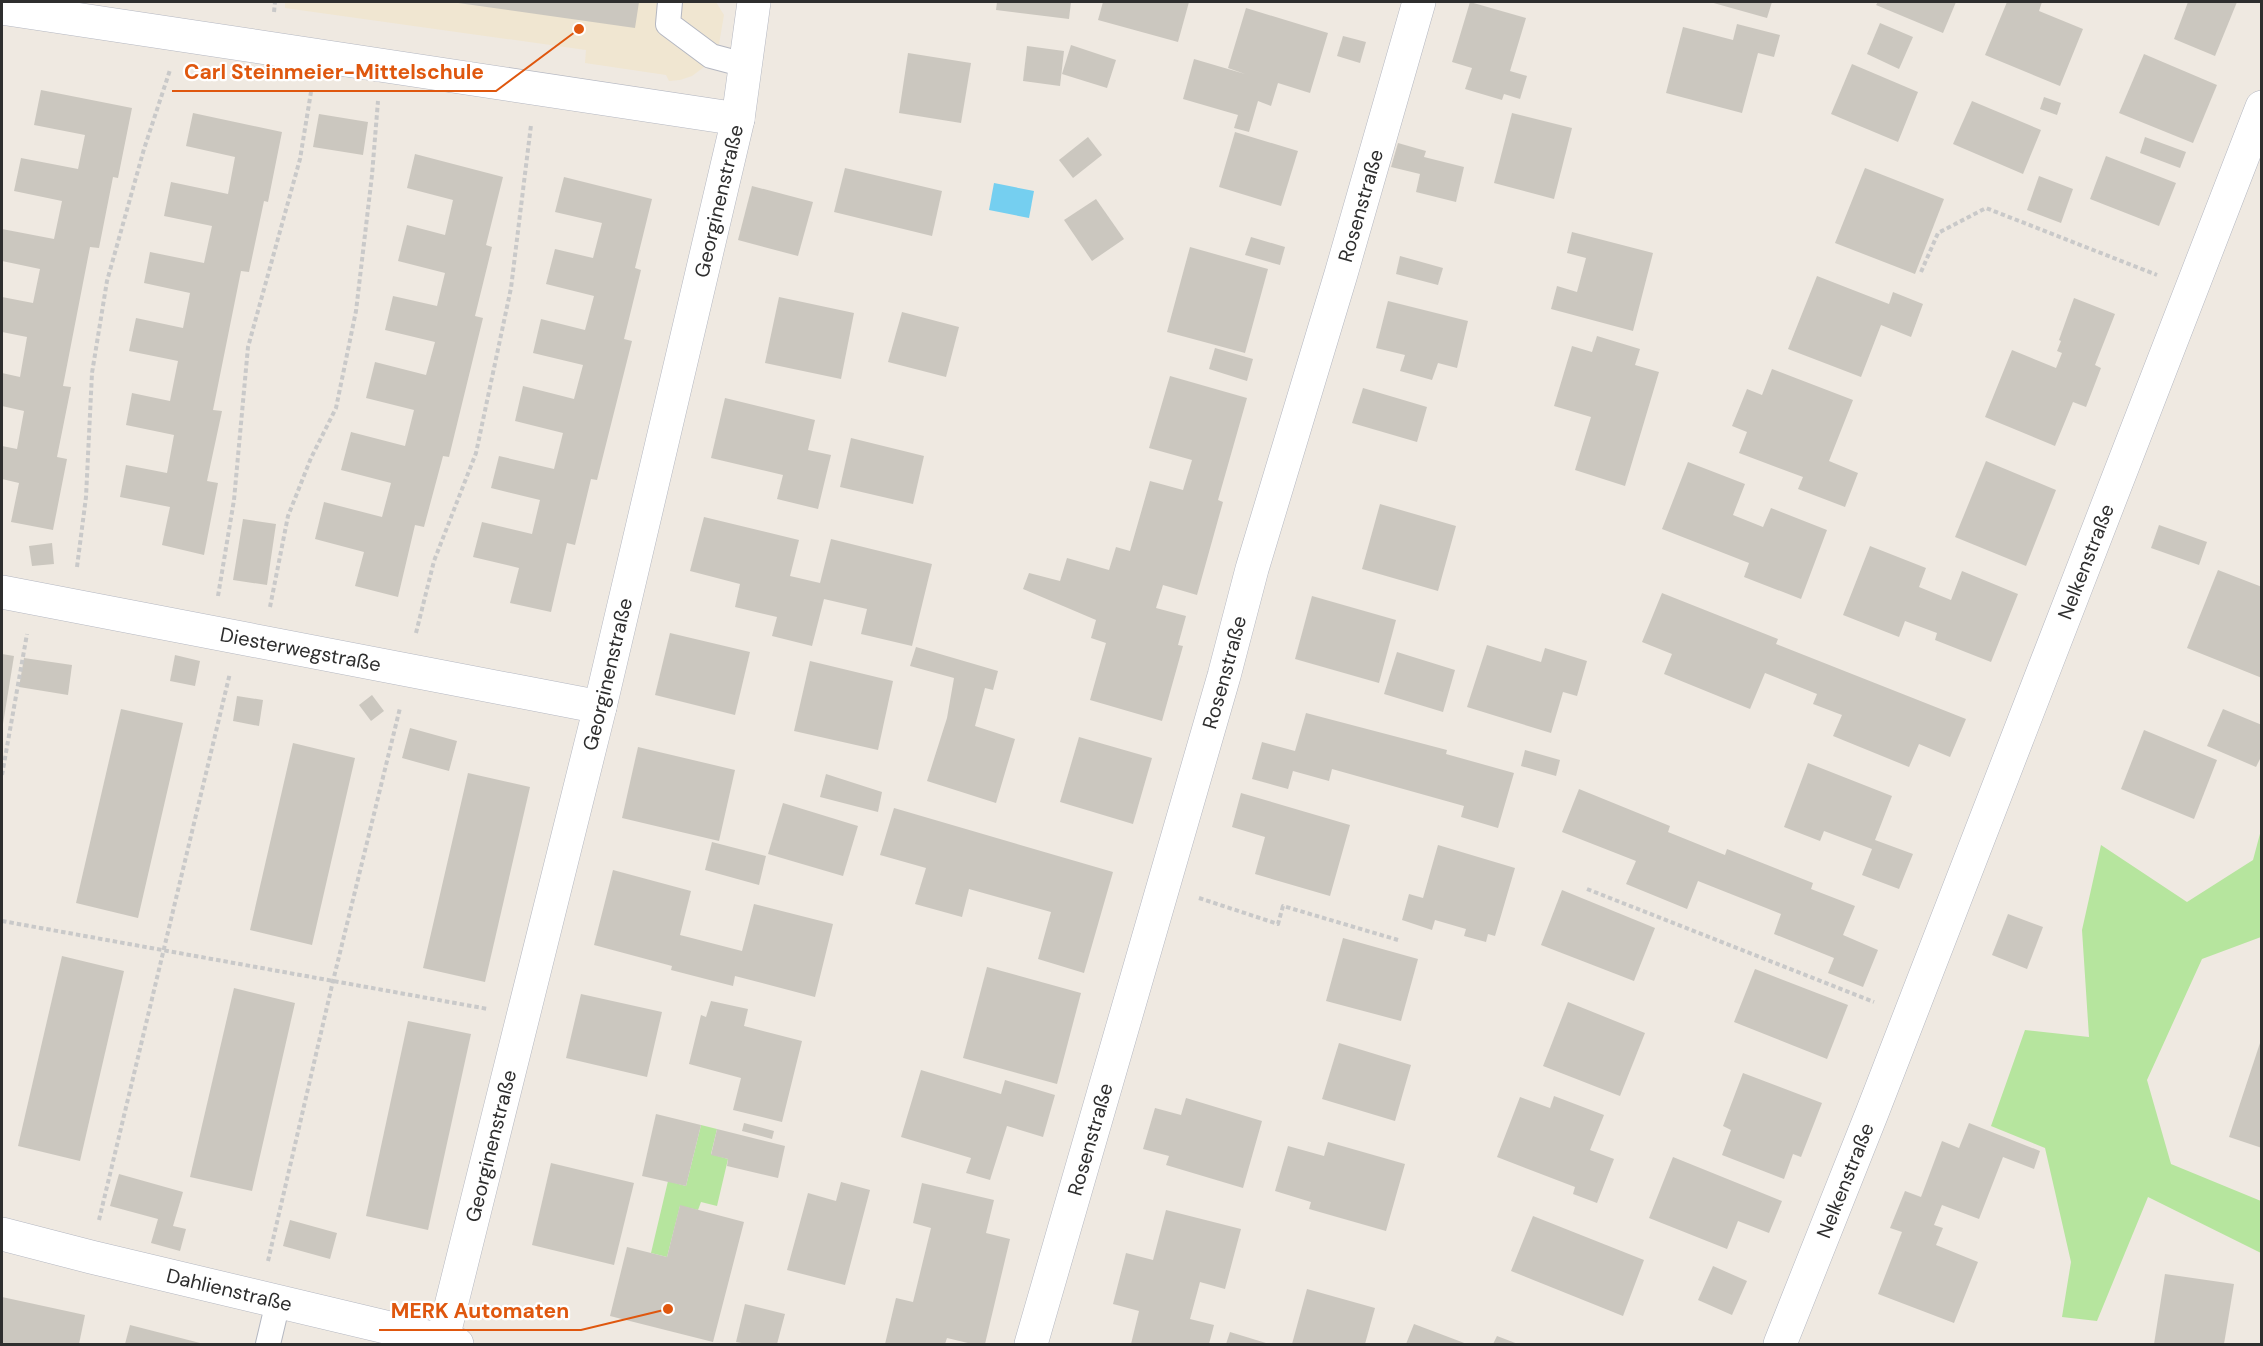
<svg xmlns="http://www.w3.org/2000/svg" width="2263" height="1346" font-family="'DM Sans',sans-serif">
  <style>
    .education { fill: #f0e6d1 }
    .green { fill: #b6e59e }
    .water { fill: #75cff0 }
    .building { fill: #cbc7bf }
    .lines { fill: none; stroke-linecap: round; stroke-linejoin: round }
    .lane-casing { stroke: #b4b7c1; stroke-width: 26 }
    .street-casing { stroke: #b4b7c1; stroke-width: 34 }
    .path { stroke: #c9c9c9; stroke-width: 4; stroke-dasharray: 4.5 3; stroke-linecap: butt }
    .lane { stroke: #fff; stroke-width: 24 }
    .street { stroke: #fff; stroke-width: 33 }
    .labels { text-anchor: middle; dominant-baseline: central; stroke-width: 4.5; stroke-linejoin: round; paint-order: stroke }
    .street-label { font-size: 20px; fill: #2e2e2e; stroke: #fff }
    .leader { fill: none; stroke: #df570e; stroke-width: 2 }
    .callout-dot { fill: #df570e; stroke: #fff; stroke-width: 2 }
    .callout-label { font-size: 21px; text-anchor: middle; font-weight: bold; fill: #df570e; stroke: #fff; stroke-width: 4.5; stroke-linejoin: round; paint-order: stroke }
  </style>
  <rect width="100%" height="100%" fill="#efe9e1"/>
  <path class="education" d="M285 2H716L724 15 719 44 704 67 692 76 680 80 669 81 666 75 585 63 586 50 285 8Z"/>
  <g class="green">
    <path d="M2261 830V937L2202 959 2147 1080 2171 1164 2261 1201V1253L2148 1197 2097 1321 2062 1317 2071 1262 2045 1148 1991 1126 2025 1030 2089 1037 2082 930 2101 845 2187 902 2253 860Z"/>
    <path d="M701 1125 717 1129 711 1154 728 1159 717 1206 701 1202 698 1210 680 1206 667 1257 651 1253 668 1181 686 1186Z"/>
  </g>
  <path class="water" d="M994 183 1034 191 1029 218 989 210Z"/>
  <g class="building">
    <path d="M451 2H639L635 28Z"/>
    <path d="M997 2H1071L1069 19 996 10Z"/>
    <path d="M1103 2H1189L1178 42 1098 20Z"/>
    <path d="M1470 2 1526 18 1510 71 1527 76 1520 99 1504 94 1502 100 1465 89 1472 68 1452 62Z"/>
    <path d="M1710 2H1772L1767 18Z"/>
    <path d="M1878 2H1956L1943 33 1876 5Z"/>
    <path d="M2007 2H2042L2039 11 2083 29 2060 86 1985 55Z"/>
    <path d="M2188 2H2237L2215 56 2174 39Z"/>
    <path d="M1246 8 1328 33 1310 93 1278 83 1271 106 1258 101 1249 132 1234 128 1238 115 1183 99 1194 59 1245 74 1228 68Z"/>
    <path d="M1880 23 1913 37 1899 69 1867 54Z"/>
    <path d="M1737 24 1780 35 1774 57 1758 53 1742 113 1666 93 1683 27 1733 40Z"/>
    <path d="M1343 36 1366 42 1360 63 1337 56Z"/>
    <path d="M1071 45 1116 60 1107 88 1062 74Z"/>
    <path d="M1027 46 1064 51 1060 86 1023 81Z"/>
    <path d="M908 53 971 63 961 123 899 113Z"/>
    <path d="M2144 54 2217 85 2193 143 2119 113Z"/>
    <path d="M1852 64 1918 92 1898 142 1831 114Z"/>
    <path d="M41 90 132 108 118 178 113 177 99 248 90 247 63 386 71 387 57 457 67 459 53 530 11 522 19 483 2 479V446L17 449 24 411 2 406V373L20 377 27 337 2 332V297L33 303 40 269 2 261V229L54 239 62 201 14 191 21 158 78 169 85 135 34 125Z"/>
    <path d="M2044 97 2061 103 2057 115 2040 109Z"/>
    <path d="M1972 101 2041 130 2023 174 1953 144Z"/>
    <path d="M193 113 282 132 268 202 264 201 249 272 241 271 213 410 222 411 207 481 218 483 204 555 162 545 170 507 120 497 126 465 167 473 174 435 126 425 132 393 170 401 178 361 129 351 136 318 183 328 190 293 144 283 150 252 204 263 212 226 164 216 171 182 228 194 235 157 186 146Z"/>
    <path d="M1512 113 1572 128 1554 199 1494 183Z"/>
    <path d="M319 114 368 122 363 155 313 147Z"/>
    <path d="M1235 132 1298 151 1281 206 1219 187Z"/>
    <path d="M1088 137 1102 155 1073 178 1059 160Z"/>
    <path d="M2145 137 2186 152 2180 168 2140 153Z"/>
    <path d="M1398 143 1426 151 1424 157 1464 167 1456 202 1416 192 1420 174 1391 167Z"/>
    <path d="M415 154 503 177 486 245 492 247 475 316 483 318 449 457 443 456 424 527 415 525 398 597 355 586 364 552 315 539 324 502 382 517 391 483 341 470 351 432 405 446 414 410 366 398 375 362 426 375 435 342 385 330 393 296 437 306 445 273 398 261 407 225 445 235 453 200 407 188Z"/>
    <path d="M2106 156 2176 183 2159 226 2090 199Z"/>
    <path d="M845 168 942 191 932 236 834 212Z"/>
    <path d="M1865 168 1944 199 1915 274 1835 243Z"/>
    <path d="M2039 176 2073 189 2061 223 2027 210Z"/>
    <path d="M564 177 652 199 635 268 641 270 624 339 632 341 597 480 591 479 575 545 567 543 551 612 510 603 519 568 473 557 482 522 532 534 540 500 491 488 499 456 554 469 563 433 515 421 523 386 574 399 583 365 533 353 541 319 585 330 594 296 546 284 555 249 593 258 602 223 555 212Z"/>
    <path d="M752 186 813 202 798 256 738 240Z"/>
    <path d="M1096 199 1124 239 1092 261 1064 220Z"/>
    <path d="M1572 232 1653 253 1633 331 1551 309 1557 286 1577 292 1586 258 1567 253Z"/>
    <path d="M1251 237 1285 247 1280 265 1245 255Z"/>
    <path d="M1190 247 1268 269 1245 353 1167 332Z"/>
    <path d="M1400 256 1443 268 1438 285 1396 274Z"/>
    <path d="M1817 276 1889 304 1893 292 1923 304 1911 337 1881 325 1861 377 1788 349Z"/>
    <path d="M779 297 854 313 841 379 765 363Z"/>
    <path d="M2074 298 2115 314 2095 365 2101 368 2086 407 2073 402 2055 446 1985 417 2012 350 2056 368 2062 353 2057 351 2061 341 2059 340Z"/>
    <path d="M1388 301 1468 321 1457 368 1438 363 1432 380 1400 371 1405 355 1376 348Z"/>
    <path d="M902 312 959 327 946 377 888 362Z"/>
    <path d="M1597 336 1640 349 1635 365 1659 372 1625 486 1575 470 1591 417 1554 406 1572 346 1592 352Z"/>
    <path d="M1215 348 1253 359 1247 381 1209 369Z"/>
    <path d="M1772 369 1853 400 1829 461 1858 473 1845 507 1798 489 1803 477 1739 453 1747 432 1732 426 1747 389 1762 395Z"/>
    <path d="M1170 376 1247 398 1218 500 1223 502 1197 595 1163 585 1156 608 1186 616 1178 645 1183 646 1162 721 1090 700 1106 643 1091 638 1096 620 1023 589 1029 573 1060 581 1067 558 1109 570 1116 547 1130 551 1150 481 1183 490 1192 460 1149 448Z"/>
    <path d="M1363 388 1427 407 1417 442 1352 423Z"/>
    <path d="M725 398 815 420 808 450 831 455 818 509 777 499 783 475 711 458Z"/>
    <path d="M851 438 924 456 913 504 840 487Z"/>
    <path d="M1986 461 2056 490 2026 566 1955 537Z"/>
    <path d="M1688 462 1745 484 1733 515 1763 527 1771 508 1827 530 1801 599 1744 577 1749 563 1662 529Z"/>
    <path d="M1380 504 1456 526 1438 591 1362 569Z"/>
    <path d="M704 517 799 540 790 576 820 583 831 539 932 564 912 646 861 634 867 609 824 599 812 646 772 636 777 617 735 607 740 584 690 571Z"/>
    <path d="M243 519 276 524 267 585 233 580Z"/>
    <path d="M2159 525 2207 542 2199 565 2151 548Z"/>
    <path d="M52 543 54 564 32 566 29 546Z"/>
    <path d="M1870 546 1926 568 1919 587 1951 600 1962 571 2018 594 1991 662 1935 640 1937 633 1905 621 1899 637 1843 615Z"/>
    <path d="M2218 570 2262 587V678L2187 648Z"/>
    <path d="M1662 593 1778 639 1776 644 1966 719 1950 757 1919 744 1909 767 1833 736 1842 715 1813 704 1817 694 1765 673 1750 709 1664 674 1672 654 1642 642Z"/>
    <path d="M1312 596 1396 620 1379 683 1295 659Z"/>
    <path d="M670 633 750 652 735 715 655 695Z"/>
    <path d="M1487 645 1541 662 1545 648 1587 661 1577 696 1563 692 1551 733 1467 707Z"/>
    <path d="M916 647 998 671 993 690 985 688 975 726 1015 739 996 803 927 781 947 718 954 678 910 666Z"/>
    <path d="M1397 652 1455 670 1443 712 1384 694Z"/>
    <path d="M2 654 14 656 3 724H2Z"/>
    <path d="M175 655 200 661 195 686 170 681Z"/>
    <path d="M24 658 72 665 68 695 19 687Z"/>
    <path d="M810 661 893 681 878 750 794 731Z"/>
    <path d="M372 695 384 711 371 721 359 705Z"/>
    <path d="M237 696 263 700 259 726 233 721Z"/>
    <path d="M121 709 183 723 138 918 76 903Z"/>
    <path d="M2223 709 2262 725V755L2256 767 2207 746Z"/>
    <path d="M1306 713 1447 750 1446 754 1514 773 1498 828 1461 817 1464 806 1332 769 1329 781 1293 771 1288 789 1252 779 1262 742 1295 751Z"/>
    <path d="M410 728 457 741 449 771 402 758Z"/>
    <path d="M2144 730 2217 760 2194 819 2121 789Z"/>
    <path d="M1079 737 1152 758 1133 824 1060 802Z"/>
    <path d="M293 743 355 758 312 945 250 930Z"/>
    <path d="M638 747 735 770 719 841 622 818Z"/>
    <path d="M1525 750 1560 760 1556 776 1521 766Z"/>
    <path d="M1808 763 1892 796 1875 840 1913 854 1899 889 1862 875 1872 849 1824 831 1820 841 1784 827Z"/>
    <path d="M468 773 530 787 485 982 423 968Z"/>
    <path d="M826 774 882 792 878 812 820 797Z"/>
    <path d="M1579 789 1670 826 1668 832 1725 855 1727 849 1813 883 1811 889 1855 906 1843 935 1878 950 1863 987 1828 973 1834 958 1774 934 1781 914 1698 881 1687 909 1626 884 1636 861 1562 832Z"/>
    <path d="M1241 793 1350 825 1330 896 1255 874 1265 837 1232 827Z"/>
    <path d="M783 803 858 826 843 876 768 854Z"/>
    <path d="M894 808 1113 872 1084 973 1038 959 1051 912 969 889 962 917 915 904 926 868 880 855Z"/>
    <path d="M712 842 766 856 759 885 705 870Z"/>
    <path d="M1438 845 1515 868 1495 936 1488 934 1486 942 1464 936 1466 929 1435 920 1432 930 1402 920 1409 894 1423 898Z"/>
    <path d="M613 870 691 891 680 935 742 951 754 904 833 924 815 997 735 976 733 986 671 970 672 966 594 945Z"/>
    <path d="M1562 890 1655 928 1634 981 1541 945Z"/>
    <path d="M2008 914 2043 927 2027 969 1992 955Z"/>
    <path d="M1343 938 1418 959 1401 1021 1326 1001Z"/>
    <path d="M62 956 124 971 80 1161 18 1146Z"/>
    <path d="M987 967 1081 993 1057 1084 963 1058Z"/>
    <path d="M1755 969 1848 1005 1827 1059 1734 1022Z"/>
    <path d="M234 988 295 1003 252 1191 190 1177Z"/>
    <path d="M581 994 662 1012 647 1077 566 1058Z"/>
    <path d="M711 1001 748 1009 744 1026 802 1041 782 1122 733 1110 741 1078 689 1064 701 1015 706 1017Z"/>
    <path d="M1568 1002 1645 1033 1620 1096 1543 1066Z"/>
    <path d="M408 1021 471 1034 428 1230 366 1216Z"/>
    <path d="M2261 1040H2262V1148L2229 1137Z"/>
    <path d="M1339 1043 1411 1065 1395 1121 1322 1099Z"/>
    <path d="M921 1070 1001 1094 1005 1080 1055 1095 1043 1137 1007 1126 990 1180 966 1173 971 1158 901 1137Z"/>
    <path d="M1743 1073 1822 1103 1801 1157 1793 1154 1784 1179 1722 1155 1731 1130 1723 1126Z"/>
    <path d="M1554 1096 1604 1115 1590 1150 1614 1159 1597 1203 1573 1194 1575 1187 1497 1157 1520 1097 1550 1108Z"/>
    <path d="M1186 1098 1262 1121 1243 1188 1166 1165 1169 1156 1143 1149 1155 1108 1181 1115Z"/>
    <path d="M656 1114 701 1125 686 1186 642 1176Z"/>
    <path d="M744 1123 774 1131 772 1139 742 1131Z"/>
    <path d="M1969 1123 2040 1151 2034 1169 2003 1157 1979 1219 1942 1205 1934 1225 1943 1228 1936 1245 1978 1262 1954 1323 1878 1294 1902 1232 1890 1228 1905 1191 1921 1197 1942 1141 1959 1148Z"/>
    <path d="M717 1129 785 1146 778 1178 727 1166 728 1159 711 1155Z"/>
    <path d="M1328 1142 1405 1164 1386 1231 1309 1209 1311 1202 1275 1191 1288 1146 1324 1156Z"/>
    <path d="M1673 1157 1782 1201 1769 1233 1738 1221 1727 1249 1649 1218Z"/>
    <path d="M551 1163 634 1183 614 1265 532 1245Z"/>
    <path d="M119 1174 183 1192 173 1226 186 1229 180 1251 151 1243 158 1219 110 1206Z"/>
    <path d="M841 1182 870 1190 845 1285 787 1270 808 1193 836 1201Z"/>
    <path d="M922 1183 994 1200 986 1233 1010 1239 985 1344H972L947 1338 945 1344H885L896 1298 913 1302 931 1228 913 1223Z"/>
    <path d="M680 1205 744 1222 713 1342 610 1316 627 1247 667 1257Z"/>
    <path d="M1166 1210 1241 1229 1225 1289 1200 1282 1190 1319 1214 1325 1209 1344H1131L1139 1311 1113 1304 1126 1253 1153 1260Z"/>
    <path d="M1533 1216 1644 1260 1623 1316 1511 1271Z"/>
    <path d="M290 1220 337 1233 330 1259 283 1246Z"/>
    <path d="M1713 1266 1747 1281 1732 1315 1698 1300Z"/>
    <path d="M2165 1274 2234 1284 2224 1344H2154Z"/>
    <path d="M1307 1289 1375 1308 1365 1344H1292Z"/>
    <path d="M2 1297 85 1315 79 1344H2Z"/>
    <path d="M745 1304 785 1314 777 1344H747L736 1342Z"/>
    <path d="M1414 1324 1467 1344H1406Z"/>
    <path d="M130 1325 204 1344H125Z"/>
    <path d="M1230 1332 1266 1343 1265 1344H1226Z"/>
    <path d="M1497 1336 1518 1344H1493Z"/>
  </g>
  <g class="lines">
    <g class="lane-casing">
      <g id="lane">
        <path d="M670 2 668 24 711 56 745 65"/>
        <path d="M268 1344 278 1302"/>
      </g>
    </g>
    <g class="street-casing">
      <g id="street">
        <path d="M2 8 738 119"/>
        <path id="s1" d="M2 592 600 707"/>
        <path id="s2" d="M2 1234 91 1257 457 1344"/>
        <path id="s3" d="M442 1342 600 707 738 119 754 2"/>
        <path id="s4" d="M1031 1344 1224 676 1252 569 1341 274 1419 2"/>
        <path id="s5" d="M1780 1344 1872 1113 2262 107"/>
      </g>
    </g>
    <g class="path">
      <path d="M274 12 275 2"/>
      <path d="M1921 272 1938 233 1986 208 2157 275"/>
      <path d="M77 567 86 497 92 373 107 281 144 149 170 70"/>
      <path d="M218 596 234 500 248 347 300 159 311 92"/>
      <path d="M270 607 288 516 311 458 336 408 356 311 372 175 378 101"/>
      <path d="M416 633 434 561 476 453 511 288 531 125"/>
      <path d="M2 775 27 634"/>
      <path d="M1587 889 1874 1002"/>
      <path d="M1199 898 1278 924 1283 906 1398 940"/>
      <path d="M2 921 488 1009"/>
      <path d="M99 1220 230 673"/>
      <path d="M268 1261 333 981 400 708"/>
    </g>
    <use href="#lane" class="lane"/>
    <use href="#street" class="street"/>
  </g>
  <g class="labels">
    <g class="street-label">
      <text stroke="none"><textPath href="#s3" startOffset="1174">Georginenstraße</textPath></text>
      <text stroke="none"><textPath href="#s4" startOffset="1185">Rosenstraße</textPath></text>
      <text stroke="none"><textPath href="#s5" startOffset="840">Nelkenstraße</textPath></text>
      <text stroke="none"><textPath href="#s1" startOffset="304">Diesterwegstraße</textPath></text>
      <text stroke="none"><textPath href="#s3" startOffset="688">Georginenstraße</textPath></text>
      <text stroke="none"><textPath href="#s4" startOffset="699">Rosenstraße</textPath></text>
      <text stroke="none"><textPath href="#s4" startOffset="213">Rosenstraße</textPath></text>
      <text stroke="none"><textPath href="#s3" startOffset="202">Georginenstraße</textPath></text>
      <text stroke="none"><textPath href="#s5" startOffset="176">Nelkenstraße</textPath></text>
      <text stroke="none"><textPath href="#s2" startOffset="234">Dahlienstraße</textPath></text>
    </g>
  </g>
  <path class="leader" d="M579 29L496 91H172M668 1309L581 1330H379"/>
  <g class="callout-dot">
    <circle cx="579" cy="29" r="6"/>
    <circle cx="668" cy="1309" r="6"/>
  </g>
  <g class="callout-label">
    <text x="334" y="79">Carl Steinmeier-Mittelschule</text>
    <text x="480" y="1318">MERK Automaten</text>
  </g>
  <rect width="2263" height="1346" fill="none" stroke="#2e2e2e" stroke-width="6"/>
</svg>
